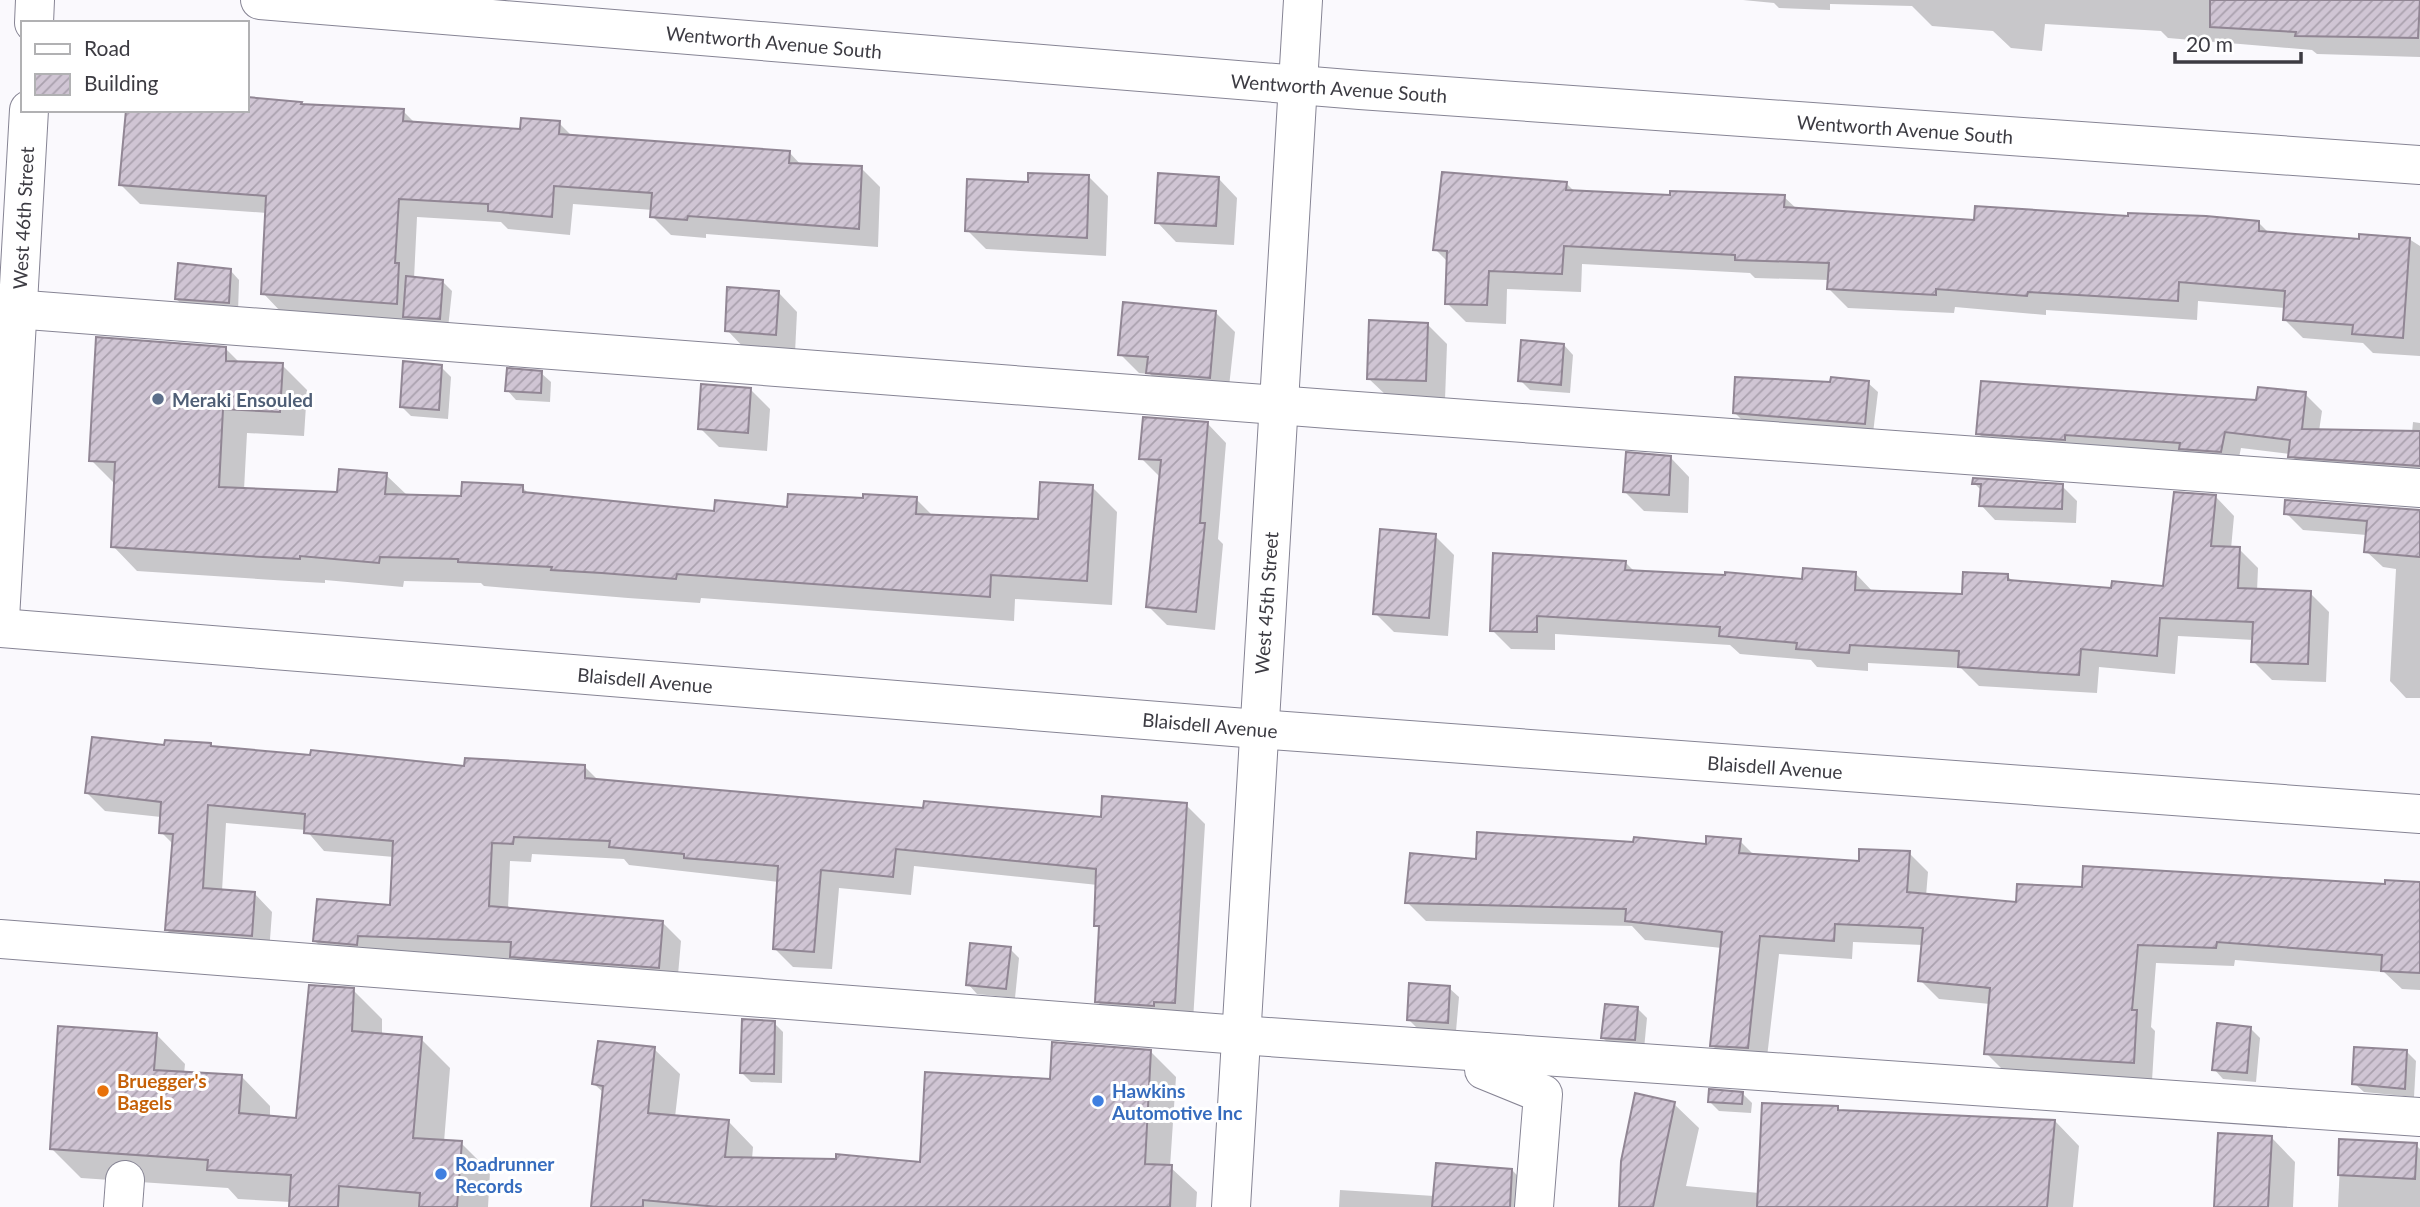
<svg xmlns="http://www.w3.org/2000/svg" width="2420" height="1207" font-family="Lato,sans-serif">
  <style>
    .shadow { fill: #0003 }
    .building { fill: url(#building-hatch); stroke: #918694; stroke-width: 2 }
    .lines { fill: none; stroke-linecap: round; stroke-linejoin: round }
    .minor-casing { stroke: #868494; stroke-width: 40 }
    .major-casing { stroke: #868494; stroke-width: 40 }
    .minor { stroke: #fff; stroke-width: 38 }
    .major { stroke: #fff; stroke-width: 38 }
    .service-dot { fill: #5c6f8a; stroke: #fff; stroke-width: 2.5 }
    .food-dot { fill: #e8710a; stroke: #fff; stroke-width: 2.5 }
    .shop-dot { fill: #3f7fe0; stroke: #fff; stroke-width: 2.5 }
    .labels { text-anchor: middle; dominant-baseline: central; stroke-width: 6; stroke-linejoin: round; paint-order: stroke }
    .street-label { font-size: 19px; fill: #3c3b42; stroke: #fff }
    .service-label { font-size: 19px; font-weight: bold; fill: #4e5e75; stroke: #fff; text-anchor: start }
    .food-label { font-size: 19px; font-weight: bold; fill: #c56008; stroke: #fff; text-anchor: start }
    .shop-label { font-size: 19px; font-weight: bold; fill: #366cbe; stroke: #fff; text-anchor: start }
  </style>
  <defs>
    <pattern id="building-hatch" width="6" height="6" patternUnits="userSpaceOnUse" patternTransform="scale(1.75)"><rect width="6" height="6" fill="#d0c5d4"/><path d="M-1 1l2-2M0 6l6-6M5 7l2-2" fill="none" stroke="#aaa1ae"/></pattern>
  </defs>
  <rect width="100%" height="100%" fill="#faf9fd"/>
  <g class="shadow">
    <path d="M1743 0H2420V57L2317 54 2312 50 2168 38 2161 31 2045 24 2042 51 2011 48 1993 31 1932 26 1912 6 1830 4V10L1779 8 1774 3Z"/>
    <path d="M247 99 304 106 403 111 416 124 521 131 559 123 573 137 789 152 802 166 861 168 880 187 878 247 706 234V238L671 235 652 216 653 210 573 204 570 235 508 229 501 222 417 217 414 279 442 281 452 291 448 328 281 312 263 293 267 213 140 204 121 185 247 110Z"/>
    <path d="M1088 176 1108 196 1106 256 986 249 967 230 1030 184Z"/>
    <path d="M1218 178 1237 198 1234 245 1176 242 1157 222Z"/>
    <path d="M1566 183 1575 192 1672 197H1784L1797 209 1976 222 2129 218 2259 223 2270 234 2361 240 2409 239 2420 246V356L2373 353 2363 343 2303 338 2284 319 2285 308 2198 301 2197 320 2046 310V315L1955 307 1954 313 1848 308 1829 289V280L1755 278 1750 273 1582 264 1581 292 1507 289 1506 324 1466 322 1447 303 1449 263 1435 249Z"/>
    <path d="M230 270 239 280 238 312 186 308 176 299Z"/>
    <path d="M778 292 797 312 795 353 746 350 727 330Z"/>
    <path d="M1215 312 1235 332 1228 396 1167 392 1150 374 1139 373 1120 354Z"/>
    <path d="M1427 324 1447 344 1445 400 1388 397 1368 378Z"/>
    <path d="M1564 345 1573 355 1570 393 1530 390 1520 380Z"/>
    <path d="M226 349 240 363 282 365 307 390 304 436 247 433 244 490 338 494 386 475 408 496 463 498 522 487 529 494 716 513 865 500 916 499 934 517 1040 521 1092 487 1117 512 1112 605 1015 599 1014 621 701 598 700 603 628 598 484 586 481 583 404 581 403 587 325 580V583L289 581 137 571 113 546 116 485 91 460Z"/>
    <path d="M441 367 451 377 448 419 411 416 402 407Z"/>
    <path d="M541 373 551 382 550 402 516 400 507 390Z"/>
    <path d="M1868 383 1878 392 1873 433 1744 422 1735 413 1832 384Z"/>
    <path d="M750 389 770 409 767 451 719 447 700 428Z"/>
    <path d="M2305 394 2322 411 2319 431 2412 433 2413 422 2420 423V481L2307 472 2290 454 2241 448 2237 467 1995 450 1978 433Z"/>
    <path d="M1207 423 1226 443 1218 539 1223 544 1215 630 1167 625 1148 606 1161 478 1141 458Z"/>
    <path d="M1670 457 1689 477 1688 513 1644 511 1625 492Z"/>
    <path d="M1974 483 2062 486 2077 501 2076 523 1995 520 1981 505 1982 491Z"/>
    <path d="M2216 497 2234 516 2231 549H2239L2258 568 2257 591 2310 593 2329 612 2326 682 2272 680 2253 661 2254 640 2178 636 2175 674 2099 667 2097 693 1979 686 1961 668 1868 663V671L1817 667 1811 660 1740 654 1730 645 1555 634V650L1511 649 1492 630 1625 562 1635 572 1803 581 1856 574 1874 593 1963 596 2007 576 2014 582 2113 590 2164 588Z"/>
    <path d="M2420 511V698H2406L2390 681 2396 569 2383 567 2366 551 2367 535 2303 530 2286 513Z"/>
    <path d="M1435 536 1454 555 1448 636 1394 632 1375 613Z"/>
    <path d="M210 744 214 748 466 768 585 767 599 781 925 810 1102 819 1186 805 1205 824 1193 1021 1115 1020 1097 1001 1101 930 1096 925 1098 885 914 866 911 895 839 888 832 969 793 967 774 948 779 882 629 865 624 859 532 854 531 862 510 861 508 909 663 923 681 941 677 986 333 959 315 941 391 907 394 857 324 851 306 830 226 823 222 891 254 893 272 912 269 953 185 948 166 929 174 845 161 832V817L105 811 87 793 166 747Z"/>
    <path d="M1740 841 1755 856 1860 863 1909 853 1928 872 1926 896 2018 904 2083 889 2420 883V990L2402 989 2384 972 2235 960 2234 966 2156 963 2151 1027 2155 1031 2152 1081 2005 1072 1986 1053 1990 1004 1939 999 1920 980 1923 945 1853 942 1852 959 1779 954 1766 1066 1731 1064 1712 1045 1722 948 1645 940 1632 926 1426 921 1407 902 1477 861 1635 844 1707 845Z"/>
    <path d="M1010 949 1019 958 1015 998 977 994 968 984Z"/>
    <path d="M1449 988 1459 997 1456 1031 1418 1029 1408 1019Z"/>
    <path d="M353 990 382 1019V1035L421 1039 450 1068 444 1142 461 1143 490 1172 488 1207H291V1202L238 1199 228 1188 81 1178 52 1149 156 1034 185 1064 184 1074 241 1076 270 1106V1117L297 1120Z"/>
    <path d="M1638 1009 1647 1018 1644 1049 1612 1047 1603 1038Z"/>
    <path d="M774 1023 783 1032 782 1083 751 1082 742 1073Z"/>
    <path d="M2251 1029 2260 1038 2256 1082 2223 1079 2214 1069Z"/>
    <path d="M654 1049 680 1074 675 1117 728 1121 753 1147 752 1159 922 1164 1051 1081 1151 1052 1176 1077 1170 1167 1197 1192 1196 1207H593L604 1093 594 1084Z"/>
    <path d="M2406 1051 2416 1061 2414 1097 2364 1092 2354 1083Z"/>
    <path d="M1743 1094 1752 1103 1751 1113 1719 1111 1710 1102Z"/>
    <path d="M1674 1104 1699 1128 1686 1186 1759 1193 1837 1108 1841 1112 2055 1121 2079 1146 2073 1207H1621Z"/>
    <path d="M2271 1137 2295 1162 2293 1207H2216Z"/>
    <path d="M2341 1141 2416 1145 2420 1149V1207H2338Z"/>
    <path d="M1512 1170 1540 1199 1539 1207H1339L1340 1190 1434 1196Z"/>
  </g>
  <g class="building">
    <path d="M2210 0H2420L2418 38 2295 36 2296 32 2210 27Z"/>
    <path d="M247 97 302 102 301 104 404 109 403 121 520 129 521 118 560 121 559 134 790 151 789 163 862 166 859 229 688 216 687 220 650 217 652 193 554 186 552 217 488 211V204L399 199 395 263H399L397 304 261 294 266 196 119 185 126 110H247Z"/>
    <path d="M1442 172 1567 182 1566 190 1670 195V191L1785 195 1784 207 1974 220 1975 206 2128 216V213L2206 216 2259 221V231L2359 239V234L2410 238 2403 338 2352 334 2353 325 2283 320 2285 291 2179 282 2178 301 2028 292 2027 296 1936 289V295L1827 289 1829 263 1735 260V255L1564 246 1562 274 1489 271 1487 305 1445 304 1447 251 1433 250Z"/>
    <path d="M1028 173 1089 175 1087 238 965 231 967 179 1028 182Z"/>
    <path d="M1158 173 1219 177 1216 226 1155 223Z"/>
    <path d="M178 263 231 269 229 303 175 299Z"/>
    <path d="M406 276 443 280 440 319 403 317Z"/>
    <path d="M727 287 779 291 776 335 725 331Z"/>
    <path d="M1123 302 1216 311 1210 378 1146 373 1148 357 1118 355Z"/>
    <path d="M1369 320 1428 323 1426 381 1367 379Z"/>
    <path d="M96 337 226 347V361L283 363 280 412 223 409 219 487 337 492 339 469 387 473 385 494 461 496 462 482 523 485V492L714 511 715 500 787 507 788 494 863 498V494L917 497 916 514 1038 519 1040 482 1093 485 1087 581 991 575 990 597 677 574 676 579 602 573 551 570 552 567 458 562V559L380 557 379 563 300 556V559L263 557 111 547 115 462 89 461Z"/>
    <path d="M1521 340 1564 344 1561 385 1518 381Z"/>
    <path d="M403 361 442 365 439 410 400 407Z"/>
    <path d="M507 368 542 371 541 393 505 391Z"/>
    <path d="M1735 377 1830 382 1831 377 1869 381 1865 424 1733 413Z"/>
    <path d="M1981 381 2256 400 2258 387 2306 392 2302 429 2420 431V466L2288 457 2290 440 2225 432 2221 452 2179 449 2180 443 2065 435V440L1976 434Z"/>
    <path d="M701 384 751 388 748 433 698 429Z"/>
    <path d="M1143 417 1208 422 1200 523H1205L1196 612 1146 607 1161 460 1139 459Z"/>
    <path d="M1626 452 1671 456 1669 495 1623 492Z"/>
    <path d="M1973 478 2063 484 2062 509 1979 506 1981 484H1972Z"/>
    <path d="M2174 492 2216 495 2211 546 2240 547 2238 588 2311 591 2308 664 2251 662 2253 622 2160 618 2157 656 2081 649 2079 675 1958 667 1959 651 1850 645 1849 653 1796 649 1797 643 1719 636 1720 627 1537 616V632L1490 631 1493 553 1626 561 1625 570 1725 575V572L1802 579 1803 568 1856 572 1855 590 1962 594 1963 572 2008 574V580L2111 588 2112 581 2163 586Z"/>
    <path d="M2285 500 2420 510V557L2364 552 2367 521 2284 514Z"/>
    <path d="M1380 529 1436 534 1429 618 1373 614Z"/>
    <path d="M92 737 164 745 165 740 211 743V746L310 755 311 750 464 766 465 758 585 765V778L923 808 924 801 1101 817 1102 796 1187 803 1175 1003 1154 1002V1006L1095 1002 1099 926H1094L1096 869 896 849 893 877 821 870 814 952 773 949 778 866 684 858V854L609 847 610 841 514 837 513 844 492 843 489 906 663 921 659 968 510 957 511 942 358 936 357 945 313 941 317 899 390 905 393 841 304 833 305 814 208 805 203 888 255 892 252 936 165 930 173 834 159 833 161 802 85 793Z"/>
    <path d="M1477 832 1633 842 1634 837 1706 844V836L1741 839 1739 853 1859 861V849L1910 851 1907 892 2016 902 2017 884 2082 887 2083 866 2385 884V880L2420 882V973L2381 971 2382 955 2217 942 2216 948 2138 945 2132 1010H2137L2134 1063 1984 1054 1990 988 1918 981 1923 928 1835 924 1834 941 1760 936 1748 1048 1710 1046 1722 932 1625 921 1626 909 1405 903 1410 853 1476 859Z"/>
    <path d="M970 943 1011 947 1006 989 966 985Z"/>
    <path d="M1409 983 1450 986 1448 1023 1407 1020Z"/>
    <path d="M309 985 354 988 352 1031 422 1037 413 1138 462 1141 457 1207H419L420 1193 339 1186 338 1207H289L291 1175 207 1170 208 1160 50 1149 58 1026 157 1033 154 1070 242 1075 239 1113 296 1118Z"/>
    <path d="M1605 1004 1638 1007 1635 1040 1601 1038Z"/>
    <path d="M742 1019 775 1021 774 1074 740 1073Z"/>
    <path d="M2217 1023 2251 1027 2247 1073 2212 1070Z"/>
    <path d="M598 1041 655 1047 648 1113 729 1120 725 1157 836 1159V1154L920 1162 925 1072 1050 1079 1052 1042 1151 1050 1145 1164 1172 1165 1170 1207H718L643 1200V1207H591L603 1086 592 1084Z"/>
    <path d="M2354 1047 2407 1050 2405 1089 2352 1084Z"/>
    <path d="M1709 1089 1743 1092 1742 1104 1708 1102Z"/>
    <path d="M1635 1093 1675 1102 1653 1207H1619L1621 1161Z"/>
    <path d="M1762 1103 1838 1106V1110L2055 1120 2047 1207H1757Z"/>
    <path d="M2218 1133 2272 1136 2268 1207H2214Z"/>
    <path d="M2339 1139 2417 1143 2415 1179 2338 1175Z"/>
    <path d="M1436 1163 1512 1169 1510 1207H1432Z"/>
  </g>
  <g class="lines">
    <g class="minor-casing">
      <g id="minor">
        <path d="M260 0 1360 90 2420 165"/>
        <path d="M0 308 1329 409 2420 488"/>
        <path d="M0 628 1258 729 2420 814"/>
        <path d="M0 939 1240 1035 2420 1117"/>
        <path d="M1485 1052 1484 1070 1543 1094 1534 1207"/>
        <path d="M123 1207 125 1180"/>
        <path d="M1231 1207 1303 0"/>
      </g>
    </g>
    <g class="major-casing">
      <g id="major">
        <path d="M34 23 35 0"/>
        <path d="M0 619 29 110"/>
      </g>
    </g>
    <use href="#minor" class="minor"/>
    <use href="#major" class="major"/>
  </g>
  <circle class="service-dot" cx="158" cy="399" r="7"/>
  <circle class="food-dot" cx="103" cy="1091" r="7"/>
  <g class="shop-dot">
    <circle cx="1098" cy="1101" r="7"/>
    <circle cx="441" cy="1174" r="7"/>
  </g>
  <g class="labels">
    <g class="street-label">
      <text transform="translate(774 42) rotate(5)">Wentworth Avenue South</text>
      <text transform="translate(1339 88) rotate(4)">Wentworth Avenue South</text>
      <text transform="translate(1905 129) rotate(4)">Wentworth Avenue South</text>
      <text transform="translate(23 218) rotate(-87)">West 46th Street</text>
      <text transform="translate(1266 603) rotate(-86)">West 45th Street</text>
      <text transform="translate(645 680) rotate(5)">Blaisdell Avenue</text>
      <text transform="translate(1210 725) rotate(5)">Blaisdell Avenue</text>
      <text transform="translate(1775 767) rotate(4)">Blaisdell Avenue</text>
    </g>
    <g class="service-label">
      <text x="172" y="399">Meraki Ensouled</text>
    </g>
    <g class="food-label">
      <text x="117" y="1080">Bruegger's<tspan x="117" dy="22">Bagels</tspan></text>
    </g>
    <g class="shop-label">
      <text x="1112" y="1090">Hawkins<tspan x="1112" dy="22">Automotive Inc</tspan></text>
      <text x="455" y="1163">Roadrunner<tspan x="455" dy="22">Records</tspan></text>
    </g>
  </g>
  <rect x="21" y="21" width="228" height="91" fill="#ffffff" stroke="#b1b1b3" stroke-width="2"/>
  <rect x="35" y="44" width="35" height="10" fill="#ffffff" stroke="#b1b1b3" stroke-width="2"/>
  <text x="84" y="56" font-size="21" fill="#3c3b42">Road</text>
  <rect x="35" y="74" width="35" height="21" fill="url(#building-hatch)" stroke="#b1b1b3" stroke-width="2"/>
  <text x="84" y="91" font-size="21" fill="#3c3b42">Building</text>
  <path d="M2175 52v10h126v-10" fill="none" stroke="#3c3b42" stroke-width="3.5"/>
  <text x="2186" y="52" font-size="21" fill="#3c3b42" stroke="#ffffff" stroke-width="5" paint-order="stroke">20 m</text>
</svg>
